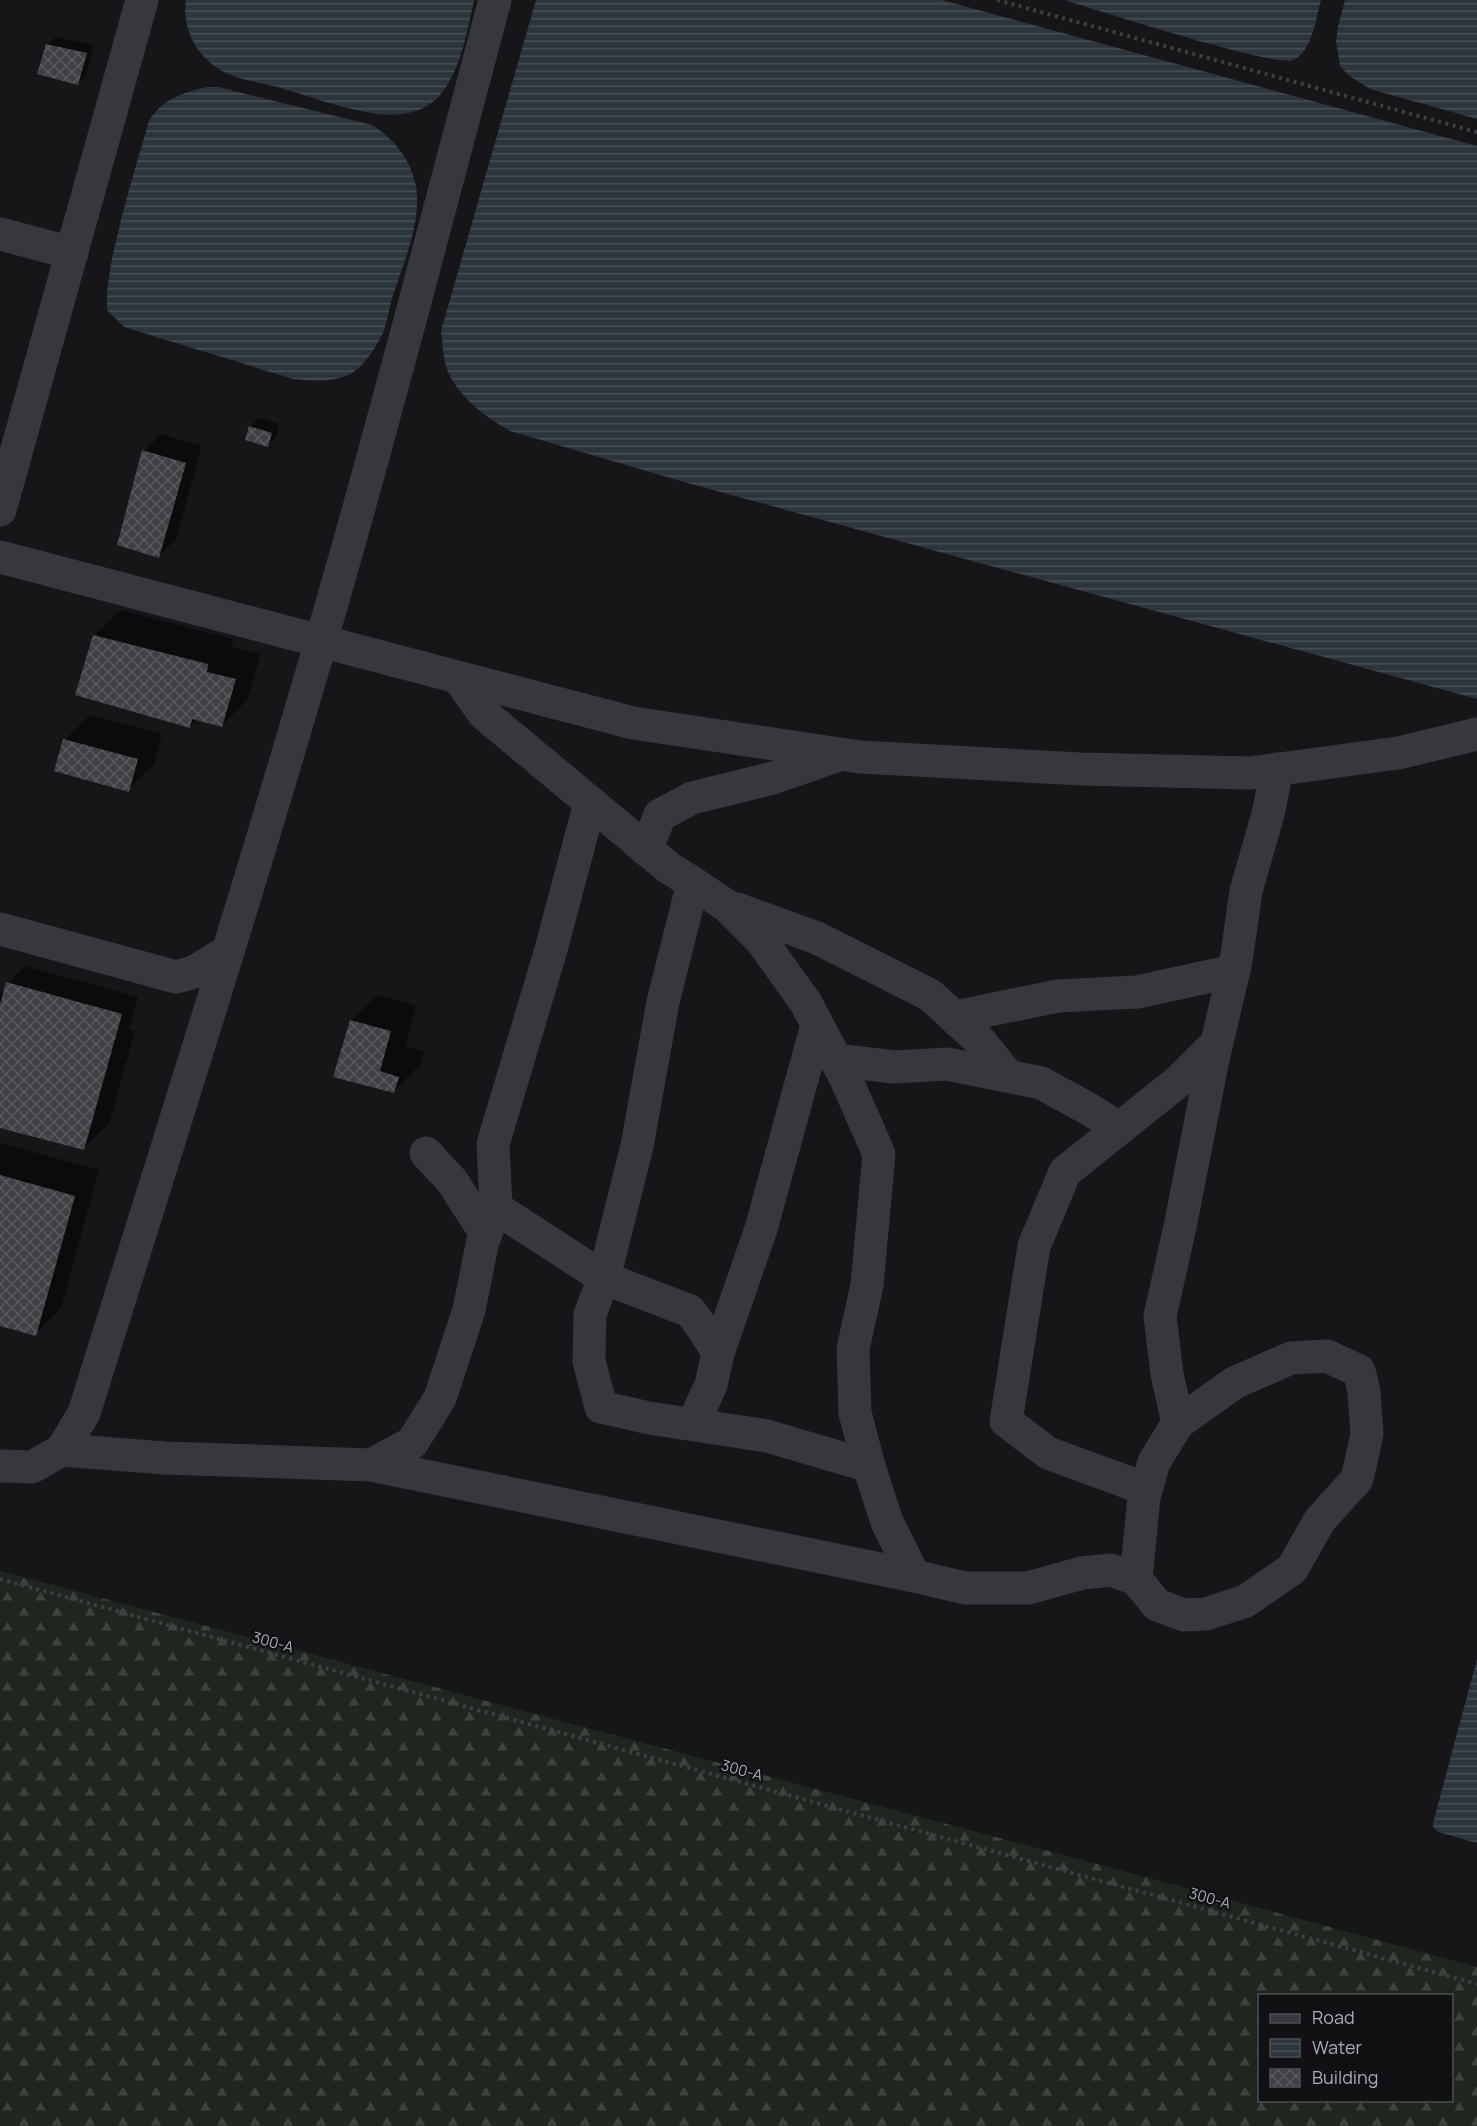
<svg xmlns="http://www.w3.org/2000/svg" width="1477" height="2126" font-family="Manrope,sans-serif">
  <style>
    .forest { fill: url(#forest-firs); fill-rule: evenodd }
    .water { fill: url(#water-rules) }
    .shadow { fill: #0007 }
    .building { fill: url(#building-cross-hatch) }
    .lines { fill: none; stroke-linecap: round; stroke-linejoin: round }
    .path { stroke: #3d3f44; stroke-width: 4; stroke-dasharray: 3 4.5; stroke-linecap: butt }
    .minor { stroke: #37383d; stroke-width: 33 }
    .labels { text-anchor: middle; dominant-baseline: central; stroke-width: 5; stroke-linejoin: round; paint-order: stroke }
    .street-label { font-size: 15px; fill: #a8adb8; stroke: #111113 }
  </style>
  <defs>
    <pattern id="forest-firs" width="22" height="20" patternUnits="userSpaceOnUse" patternTransform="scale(1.5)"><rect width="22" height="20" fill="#1e261f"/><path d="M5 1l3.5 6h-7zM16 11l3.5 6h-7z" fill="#3c433d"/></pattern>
    <pattern id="water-rules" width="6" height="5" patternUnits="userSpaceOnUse" patternTransform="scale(1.5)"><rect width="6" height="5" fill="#2c353c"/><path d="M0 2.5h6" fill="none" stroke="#485056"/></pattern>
    <pattern id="building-cross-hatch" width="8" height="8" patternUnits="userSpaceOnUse" patternTransform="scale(1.5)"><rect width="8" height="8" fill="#404145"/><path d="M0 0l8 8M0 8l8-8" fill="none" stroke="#595a5e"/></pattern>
  </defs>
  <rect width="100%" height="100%" fill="#161618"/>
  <path class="forest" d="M0 1571 1157 1880 1477 1967V2126H0ZM1260 1996H1452V2100H1260Z"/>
  <g class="water">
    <path d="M186 0H474C467 33 458 88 427 106 414 114 394 116 378 114 346 110 312 97 281 88 259 82 234 80 216 67 194 52 182 26 186 0Z"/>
    <path d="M536 0H942L1477 146V699L684 482 510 431C487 418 465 402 451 378 443 365 443 346 441 331Z"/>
    <path d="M1064 0H1321C1316 18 1312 52 1293 60 1276 68 1094 9 1064 0Z"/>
    <path d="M1345 0H1477V119L1370 89 1348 75 1340 66 1336 42 1338 26Z"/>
    <path d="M207 87H218L372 125C395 140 410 158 416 186 422 223 403 264 392 298 389 309 387 322 383 333 377 346 364 366 352 373 334 383 312 381 293 379L124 327 107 310C106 285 111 262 117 237 126 198 138 159 149 121 161 100 184 92 207 87Z"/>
    <path d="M1477 1659V1843L1438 1832 1433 1827V1823Z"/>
  </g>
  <g class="shadow">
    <path d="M56 37 94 45 86 75 78 83 48 45Z"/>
    <path d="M259 418 279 424 276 437 268 445 250 427Z"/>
    <path d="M161 434 202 446 176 539 159 556 144 451Z"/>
    <path d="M120 610 233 639 232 647 261 654 247 700 222 725 197 719 190 727 94 636Z"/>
    <path d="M90 715 162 734 154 764 128 790 65 740Z"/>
    <path d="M25 966 138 997 129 1030 135 1031 109 1123 83 1149 0 1127V992L5 993 8 983Z"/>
    <path d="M377 995 416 1006 405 1046 424 1051 420 1065 394 1091 335 1076 351 1021Z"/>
    <path d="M0 1143 99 1170 61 1308 35 1334 0 1324Z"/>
  </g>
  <g class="building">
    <path d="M46 44 87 53 78 85 37 74Z"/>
    <path d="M249 426 272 433 268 447 245 440Z"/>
    <path d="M142 450 186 463 159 558 117 545Z"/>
    <path d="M93 635 208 664 207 672 236 679 222 727 192 719 190 728 75 695Z"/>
    <path d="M63 739 138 759 129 792 54 771Z"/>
    <path d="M6 982 122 1014 84 1150 0 1128V1005Z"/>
    <path d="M350 1020 391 1031 380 1071 399 1077 394 1093 333 1077Z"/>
    <path d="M0 1175 75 1196 36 1336 0 1326Z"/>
  </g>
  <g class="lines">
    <g class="path">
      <path d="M997 0 1477 132"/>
      <path d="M0 1579 1477 1984"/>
    </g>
    <g class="minor">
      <path d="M0 234 72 253"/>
      <path d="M0 510 142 0"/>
      <path d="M0 557 633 723 860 757 1081 769 1250 773 1398 753 1477 734"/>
      <path d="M459 679 484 714 669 868 693 883"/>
      <path d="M646 850 660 815 692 798 773 778 836 756"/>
      <path d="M737 909 817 938 930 995 980 1041 1008 1076"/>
      <path d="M0 929 176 977 194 972 228 951"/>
      <path d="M955 1017 1058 996 1137 992 1234 971"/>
      <path d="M836 1060 894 1067 947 1064 1041 1083 1087 1108 1119 1128"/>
      <path d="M426 1153 452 1181 486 1234"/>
      <path d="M496 1208 493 1144 550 953 590 803"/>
      <path d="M718 1353 761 1229 817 1025"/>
      <path d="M1178 1423 1167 1374 1160 1316 1180 1227 1212 1064 1236 961 1246 891 1268 814 1277 769"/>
      <path d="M693 1424 711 1385 718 1353 704 1330 690 1311 604 1278 590 1314 589 1361 601 1407 649 1418 767 1436 869 1466"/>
      <path d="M62 1450 165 1458 371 1465 412 1443 440 1398 469 1310 483 1240 496 1208 604 1278 637 1146 663 1002 693 883 727 906 761 940 806 1003 846 1079 879 1154 867 1285 853 1349 855 1413 869 1466 887 1522 914 1576 965 1588H1028L1082 1573 1111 1570 1136 1579 1157 1605 1184 1615 1206 1614 1246 1601 1292 1569 1320 1520 1357 1479 1367 1434 1364 1391 1359 1371 1327 1356 1291 1358 1234 1383 1178 1423 1154 1462 1144 1497 1136 1579"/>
      <path d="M371 1465 914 1576"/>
      <path d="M0 1466 32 1467 62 1450 84 1413C183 1096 285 778 373 457 415 305 454 152 495 0"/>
      <path d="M1146 1489 1048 1453 1006 1421 1034 1246 1065 1172 1180 1080 1216 1044"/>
    </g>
  </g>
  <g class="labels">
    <g class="street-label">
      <text transform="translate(273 1642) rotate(15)">300-A</text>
      <text transform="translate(742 1770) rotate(15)">300-A</text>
      <text transform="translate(1210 1898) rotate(15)">300-A</text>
    </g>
  </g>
  <rect x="1258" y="1994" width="195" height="108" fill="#111113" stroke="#4d4f55" stroke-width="1.5"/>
  <rect x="1270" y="2014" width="30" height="9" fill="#37383d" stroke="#4d4f55" stroke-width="1.5"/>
  <text x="1312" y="2024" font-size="18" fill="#a8adb8">Road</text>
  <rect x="1270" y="2039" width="30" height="18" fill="url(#water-rules)" stroke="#4d4f55" stroke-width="1.5"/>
  <text x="1312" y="2054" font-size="18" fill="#a8adb8">Water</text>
  <rect x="1270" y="2069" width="30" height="18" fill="url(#building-cross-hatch)" stroke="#4d4f55" stroke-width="1.5"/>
  <text x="1312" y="2084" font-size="18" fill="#a8adb8">Building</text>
</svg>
